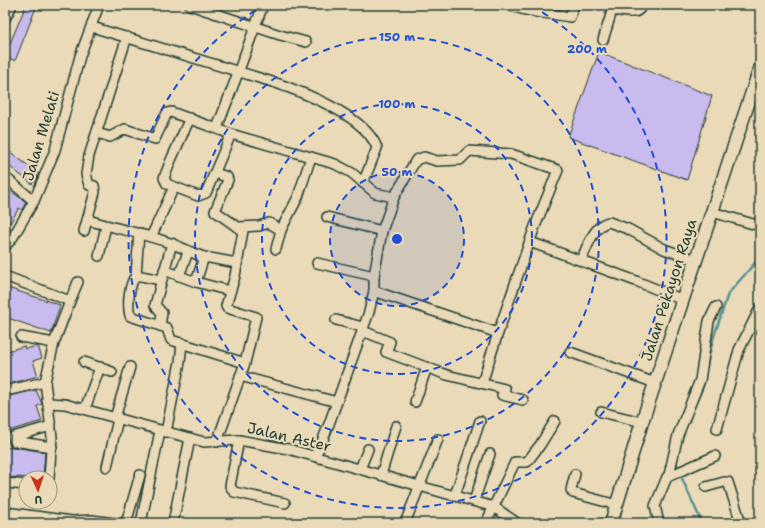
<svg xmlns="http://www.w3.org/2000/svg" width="765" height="528" font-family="'Shantell Sans',sans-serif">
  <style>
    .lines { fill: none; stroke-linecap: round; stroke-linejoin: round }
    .stream { stroke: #579297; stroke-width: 2.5 }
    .building { fill: #c9bbed; stroke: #1f3d34 }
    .minor-casing { stroke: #1f3d34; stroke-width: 12 }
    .major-casing { stroke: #1f3d34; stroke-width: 15 }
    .minor { stroke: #ebdab7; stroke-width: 9 }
    .major { stroke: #ebdab7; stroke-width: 12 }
    .ring { fill: none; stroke: #1d4ed8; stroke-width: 2; stroke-dasharray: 7 5 }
    .labels { text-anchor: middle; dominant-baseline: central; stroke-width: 4; stroke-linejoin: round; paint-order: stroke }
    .street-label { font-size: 15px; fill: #1f3d34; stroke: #ebdab7 }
    .centre { fill: #1d4ed8; stroke: #ebdab7; stroke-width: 2 }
    .ring-label { font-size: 12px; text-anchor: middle; font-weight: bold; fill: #1d4ed8; stroke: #ebdab7; stroke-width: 4; stroke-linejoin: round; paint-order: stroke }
  </style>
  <rect width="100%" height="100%" fill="#ebdab7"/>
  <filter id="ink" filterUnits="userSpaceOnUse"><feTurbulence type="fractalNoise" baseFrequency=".025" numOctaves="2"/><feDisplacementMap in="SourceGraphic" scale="8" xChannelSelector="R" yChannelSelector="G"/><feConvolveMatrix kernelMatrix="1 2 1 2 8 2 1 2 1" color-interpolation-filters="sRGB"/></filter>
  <g filter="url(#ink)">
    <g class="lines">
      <g class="stream">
        <path d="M707 364 714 336 728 294 760 257"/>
        <path d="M690 416 703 387 705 378"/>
        <path d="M676 460 678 468"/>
        <path d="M680 474 702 523"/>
      </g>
    </g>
    <g class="building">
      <path d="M26 5H37L15 61 10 58 5 70V44L9 46Z"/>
      <path d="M599 52 712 96 687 180 568 137Z"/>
      <path d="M5 148 39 174 32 184 5 163Z"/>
      <path d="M5 187 26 202 22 210 19 208 10 223 5 220Z"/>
      <path d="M5 287 60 305 51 333 5 317Z"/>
      <path d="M24 346 25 349 38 346 42 358 33 361 38 376 5 385V352Z"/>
      <path d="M36 390 42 404 37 406 42 421 5 432V397Z"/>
      <path d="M13 447 45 452 43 478 5 477V448Z"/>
    </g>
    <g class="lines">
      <g class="minor-casing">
        <g id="minor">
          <path d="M190 5 280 35 306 42"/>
          <path d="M508 5C528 13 549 13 570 17L574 5"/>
          <path d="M5 19 12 5"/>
          <path d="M92 27 279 84C307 94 366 117 377 148L363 183"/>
          <path d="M603 40 612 11C623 9 637 18 642 5"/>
          <path d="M190 118 171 160 164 178 167 184 198 196 206 193 231 134"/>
          <path d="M217 128C233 87 248 46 263 5"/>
          <path d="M97 133 110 137 125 129 155 139 167 113 171 112 231 134 335 164 352 173 375 193 394 197 382 231 374 276V291L369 312 329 424 320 447 314 456"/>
          <path d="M215 173 227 177 228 180 215 211 243 231 235 276 226 306 227 308 256 317 245 363 217 442"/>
          <path d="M5 177 34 201"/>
          <path d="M712 212 760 226"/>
          <path d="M327 217 382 231"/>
          <path d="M88 220C114 228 141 233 167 242 180 246 191 253 204 257"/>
          <path d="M239 227 259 226 269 223 281 230"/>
          <path d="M84 231 95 192 94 186 89 185 86 174 89 156 127 37"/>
          <path d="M139 233 136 275C129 285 127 303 130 316L167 328 171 340 245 363"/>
          <path d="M151 237 174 187"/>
          <path d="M530 242 636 281 683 300"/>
          <path d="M5 247 13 237 34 201 55 150 80 56 99 5"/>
          <path d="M276 249 281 230 298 197 311 157"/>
          <path d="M99 256 106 226"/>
          <path d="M581 260C587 248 594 224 609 222L628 229 664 249 696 260"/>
          <path d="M317 263 374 276"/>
          <path d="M164 270 196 282"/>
          <path d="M136 275 161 280"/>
          <path d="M5 276 70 301 54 343 45 382 52 437 49 478"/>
          <path d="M179 276 188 252"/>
          <path d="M230 291 196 282 204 257 237 263"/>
          <path d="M374 291 498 333 534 229 558 170 511 154 469 151 460 160 437 161 424 157 416 160 394 197"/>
          <path d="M70 301 78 282"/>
          <path d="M336 320 363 327"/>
          <path d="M160 326 162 313 155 305 172 243"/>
          <path d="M363 331 390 342 386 352 447 375 505 389 502 395 523 400"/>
          <path d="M21 337 54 343"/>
          <path d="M570 352 655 383"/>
          <path d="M84 362 112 372"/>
          <path d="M240 376 337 402"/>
          <path d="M482 383 498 333"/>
          <path d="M5 391 45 382"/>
          <path d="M415 402 427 367"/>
          <path d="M49 403 65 404 204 442 239 440 288 449 494 507 517 523"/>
          <path d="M85 409 100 367"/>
          <path d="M601 412 642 422"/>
          <path d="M115 418 130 367"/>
          <path d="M51 426 13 437 14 441 52 447"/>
          <path d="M717 429 739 350 760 308"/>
          <path d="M166 432 180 362 182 343"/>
          <path d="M239 440 230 486 234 492 285 503"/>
          <path d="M107 467 118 419"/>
          <path d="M360 469 368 449"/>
          <path d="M575 474 571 490 573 493 617 505"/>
          <path d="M381 475 396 426"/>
          <path d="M669 475 678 435 700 380 709 321 716 307"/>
          <path d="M5 483 26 485"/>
          <path d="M706 487 724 482H728L741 523"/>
          <path d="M455 495 480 421"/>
          <path d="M474 501 490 454"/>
          <path d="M5 512 72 521 92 520 114 523"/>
          <path d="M123 523 127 520 140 475"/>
          <path d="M141 523 160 431"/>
          <path d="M173 523 190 438"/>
          <path d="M405 523 438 439"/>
          <path d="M486 523 515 462H527L540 445 555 421"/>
          <path d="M659 523 655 506 667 477 715 456"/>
        </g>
      </g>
      <g class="major-casing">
        <path id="major" d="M611 523 642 422 760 68"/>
      </g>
      <use href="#minor" class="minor"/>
      <use href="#major" class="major"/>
    </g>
  </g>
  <circle cx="397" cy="239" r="67" fill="#1d4ed8" fill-opacity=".12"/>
  <g class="ring">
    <circle cx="397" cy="239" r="67"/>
    <circle cx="397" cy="239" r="135"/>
    <circle cx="397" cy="239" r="202"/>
    <path d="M532 6A269 269 0 1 1 263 6"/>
  </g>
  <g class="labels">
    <g class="street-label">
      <text transform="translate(41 136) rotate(-73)">Jalan Melati</text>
      <text transform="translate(669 290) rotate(-72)">Jalan Pekayon Raya</text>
      <text transform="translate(289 437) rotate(13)">Jalan Aster</text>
    </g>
  </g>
  <circle cx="397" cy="239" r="6" class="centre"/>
  <g class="ring-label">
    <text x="397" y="41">150 m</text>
    <text x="587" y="53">200 m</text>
    <text x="397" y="108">100 m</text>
    <text x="397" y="176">50 m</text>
  </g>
  <rect width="765" height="528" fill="none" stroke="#ebdab7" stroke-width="20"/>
  <rect x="10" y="10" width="745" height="508" fill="none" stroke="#1f3d34" stroke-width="1.5" filter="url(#ink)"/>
  <g transform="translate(38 490) rotate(177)"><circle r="19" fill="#ebdab7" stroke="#999b83"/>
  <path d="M0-3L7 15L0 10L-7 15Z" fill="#c8321e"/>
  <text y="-6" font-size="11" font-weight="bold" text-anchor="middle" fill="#1f3d34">U</text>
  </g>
</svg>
